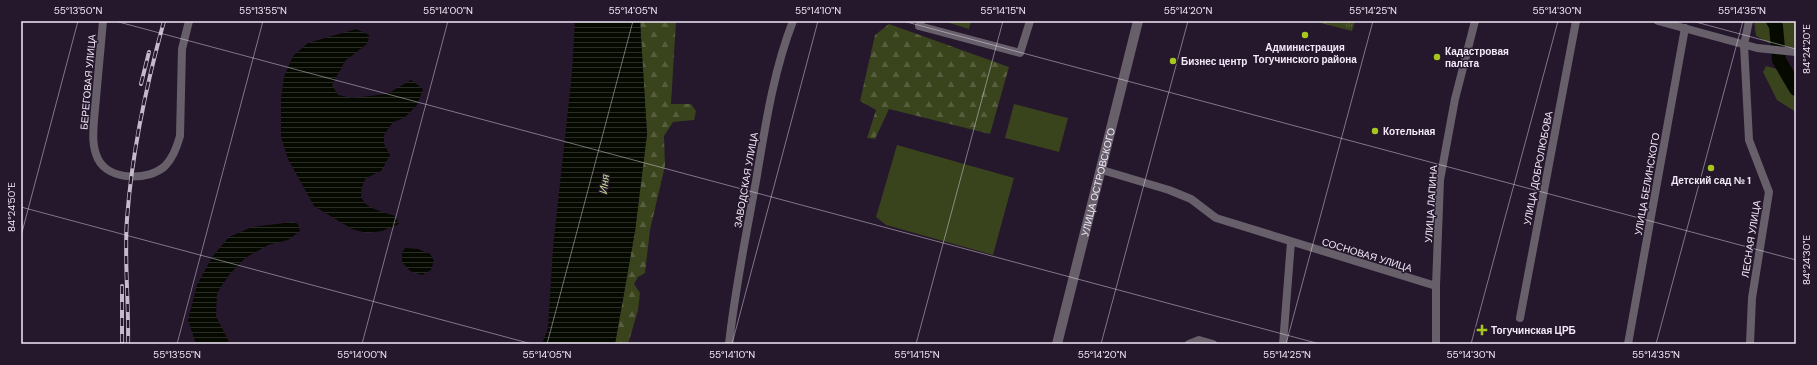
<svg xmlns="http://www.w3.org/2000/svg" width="1817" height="365" font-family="'DM Sans',sans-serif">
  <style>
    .grass { fill: #39431c }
    .forest { fill: url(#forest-firs) }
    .park { fill: url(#park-tufts) }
    .water { fill: url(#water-rules) }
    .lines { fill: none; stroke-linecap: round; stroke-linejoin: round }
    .river { stroke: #050900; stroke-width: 14 }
    .minor { stroke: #67606b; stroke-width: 8 }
    .tertiary { stroke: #67606b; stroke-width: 10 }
    .rail-casing { stroke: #c4bacb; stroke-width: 4 }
    .rail { stroke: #25172c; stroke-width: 2.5; stroke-dasharray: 8; stroke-linecap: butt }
    .ticks { fill: none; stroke: #f2e9f8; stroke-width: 1; stroke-opacity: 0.45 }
    .poi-dot { fill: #a7c71e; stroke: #25172c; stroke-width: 1.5 }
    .labels { text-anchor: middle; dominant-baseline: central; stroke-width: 3; stroke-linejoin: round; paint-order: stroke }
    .poi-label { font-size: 10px; font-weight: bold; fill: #f2e9f8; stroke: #25172c; text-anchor: start }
    .street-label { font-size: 10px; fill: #f2e9f8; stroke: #25172c }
    .water-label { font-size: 11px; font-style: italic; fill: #c9dd93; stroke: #25172c }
    .neatline { fill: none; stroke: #f2e9f8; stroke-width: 1.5 }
    .ticks-label { font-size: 10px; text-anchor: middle; fill: #f2e9f8 }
  </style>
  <defs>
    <pattern id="forest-firs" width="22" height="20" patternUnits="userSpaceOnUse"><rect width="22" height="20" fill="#39431c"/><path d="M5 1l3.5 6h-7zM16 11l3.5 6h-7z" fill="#565e3e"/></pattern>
    <pattern id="park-tufts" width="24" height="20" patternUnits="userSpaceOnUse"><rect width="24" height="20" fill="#39431c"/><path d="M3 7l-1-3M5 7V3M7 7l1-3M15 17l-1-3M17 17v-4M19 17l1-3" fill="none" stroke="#565e3e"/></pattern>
    <pattern id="water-rules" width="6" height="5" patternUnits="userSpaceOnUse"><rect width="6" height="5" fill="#050900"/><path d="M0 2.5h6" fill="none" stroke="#2a2d26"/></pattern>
  </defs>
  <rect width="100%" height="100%" fill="#25172c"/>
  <g class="grass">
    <path d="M947 21H971L969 29 946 22Z"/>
    <path d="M1754 21H1796V48L1771 44 1756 36Z"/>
    <path d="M1766 66 1796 74V112L1777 100 1763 72Z"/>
    <path d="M1014 104 1068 118 1059 152 1005 138Z"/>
    <path d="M897 145 1014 178 993 255 886 225 876 217Z"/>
  </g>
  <g class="forest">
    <path d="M640 21H676L671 104H691L696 111 694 120 673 122 664 136 665 166 650 230 645 273 638 277 634 284 640 293 638 310 628 344H615L635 231 647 134Z"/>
    <path d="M889 24 1009 67 990 134 889 109 875 139 867 138 876 110 860 101 875 35Z"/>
  </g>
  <path class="park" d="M1313 21H1355L1352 31Z"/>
  <g class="water">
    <path d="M575 21H640L647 134 635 231 615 344H542L548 328 553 248 572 73Z"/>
    <path d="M356 29 369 35 368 43 345 61 332 85 338 95 352 98 387 94 411 80 423 89 417 105 404 118 393 122 384 135V144L390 155 381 171 366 178C364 182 361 188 361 193 360 208 384 212 395 216L399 224 382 231 367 233 352 229 314 206 288 159 281 137V99L284 77 293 56 308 43Z"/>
    <path d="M293 222 298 224 300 231 288 240 268 245 245 258 229 275 217 293 216 316 230 344H196L188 320 197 285 212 257 229 237 252 227Z"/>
    <path d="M405 248 418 249 430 254 434 261 431 270 422 275 410 271 402 262V253Z"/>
  </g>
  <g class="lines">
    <path class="river" d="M1773 21 1776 26 1779 60 1796 89"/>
    <g class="minor">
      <path d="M103 21 94 120C93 133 92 147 98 159 109 181 149 181 165 166 173 158 177 147 180 136L182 49 189 21"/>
      <path d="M921 21 919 26 1020 53 1030 21"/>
      <path d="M1658 21 1757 48 1796 52"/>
      <path d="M1749 21 1744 45 1749 140 1769 192 1752 298 1750 344"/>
      <path d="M1102 170 1169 190 1191 199 1216 218 1436 286"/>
      <path d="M1520 318 1576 21"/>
      <path d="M729 344C735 289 746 235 756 181 765 128 773 72 793 21"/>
      <path d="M1189 344 1199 340 1213 344"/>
      <path d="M1283 344 1291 242"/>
      <path d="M1436 344V286L1440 180 1455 99 1475 21"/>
      <path d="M1628 344 1685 28"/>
    </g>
    <path class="tertiary" id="s1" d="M1057 344 1138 21"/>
    <g class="rail-casing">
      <g id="rail">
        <path d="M141 84 149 52"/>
        <path d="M122 286V344"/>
        <path d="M128 344C129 302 124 260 127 219 132 151 146 86 164 21"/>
      </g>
    </g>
    <use href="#rail" class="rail"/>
  </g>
  <path class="ticks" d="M115 21 1320 344M903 21 1796 260M1692 21 1796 49M21 207 532 344M21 236 78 21M177 344 263 21M362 344 448 21M547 344 633 21M732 344 818 21M916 344 1003 21M1101 344 1188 21M1286 344 1373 21M1471 344 1558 21M1656 344 1743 21"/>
  <g class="poi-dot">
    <circle cx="1305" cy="35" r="4"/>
    <circle cx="1437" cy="57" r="4"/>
    <circle cx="1173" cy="61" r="4"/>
    <circle cx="1375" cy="131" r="4"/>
    <circle cx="1711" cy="168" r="4"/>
    <path d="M1480 324h4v4h4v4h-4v4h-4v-4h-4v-4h4z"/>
  </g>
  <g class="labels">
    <g class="poi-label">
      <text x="1305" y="47" text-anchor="middle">Администрация<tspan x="1305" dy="12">Тогучинского района</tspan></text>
      <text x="1445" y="51">Кадастровая<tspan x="1445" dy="12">палата</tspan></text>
      <text x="1181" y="61">Бизнес центр</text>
      <text x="1383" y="131">Котельная</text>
      <text x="1711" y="180" text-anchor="middle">Детский сад № 1</text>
      <text x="1491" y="330">Тогучинская ЦРБ</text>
    </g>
    <g class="street-label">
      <text transform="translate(88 82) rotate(-85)">БЕРЕГОВАЯ УЛИЦА</text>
      <text transform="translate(1538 168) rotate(-79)">УЛИЦА ДОБРОЛЮБОВА</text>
      <text transform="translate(746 180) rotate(-80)">ЗАВОДСКАЯ УЛИЦА</text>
      <text stroke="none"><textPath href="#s1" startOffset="167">УЛИЦА ОСТРОВСКОГО</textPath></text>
      <text transform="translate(1647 184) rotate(-80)">УЛИЦА БЕЛИНСКОГО</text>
      <text transform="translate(1431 204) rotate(-86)">УЛИЦА ЛАПИНА</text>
      <text transform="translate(1751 239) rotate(-81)">ЛЕСНАЯ УЛИЦА</text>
      <text transform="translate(1367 255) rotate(17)">СОСНОВАЯ УЛИЦА</text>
    </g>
    <g class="water-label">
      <text transform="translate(604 184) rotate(-83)">Иня</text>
    </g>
  </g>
  <rect width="1817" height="365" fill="none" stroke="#25172c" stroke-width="44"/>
  <rect x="22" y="22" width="1773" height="321" class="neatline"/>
  <g class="ticks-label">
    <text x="78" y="14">55°13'50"N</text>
    <text x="263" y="14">55°13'55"N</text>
    <text x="448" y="14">55°14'00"N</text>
    <text x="633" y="14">55°14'05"N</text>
    <text x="818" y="14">55°14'10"N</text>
    <text x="1003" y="14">55°14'15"N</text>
    <text x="1188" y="14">55°14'20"N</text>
    <text x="1373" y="14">55°14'25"N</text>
    <text x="1557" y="14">55°14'30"N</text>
    <text x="1742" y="14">55°14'35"N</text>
    <text transform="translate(1806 49) rotate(-90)" y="4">84°24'20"E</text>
    <text transform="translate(11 207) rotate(-90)" y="4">84°24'50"E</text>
    <text transform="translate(1806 260) rotate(-90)" y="4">84°24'30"E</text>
    <text x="177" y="358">55°13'55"N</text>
    <text x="362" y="358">55°14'00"N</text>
    <text x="547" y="358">55°14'05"N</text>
    <text x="732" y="358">55°14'10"N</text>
    <text x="917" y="358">55°14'15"N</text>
    <text x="1102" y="358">55°14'20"N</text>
    <text x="1287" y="358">55°14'25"N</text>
    <text x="1471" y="358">55°14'30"N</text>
    <text x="1656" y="358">55°14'35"N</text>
  </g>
</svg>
